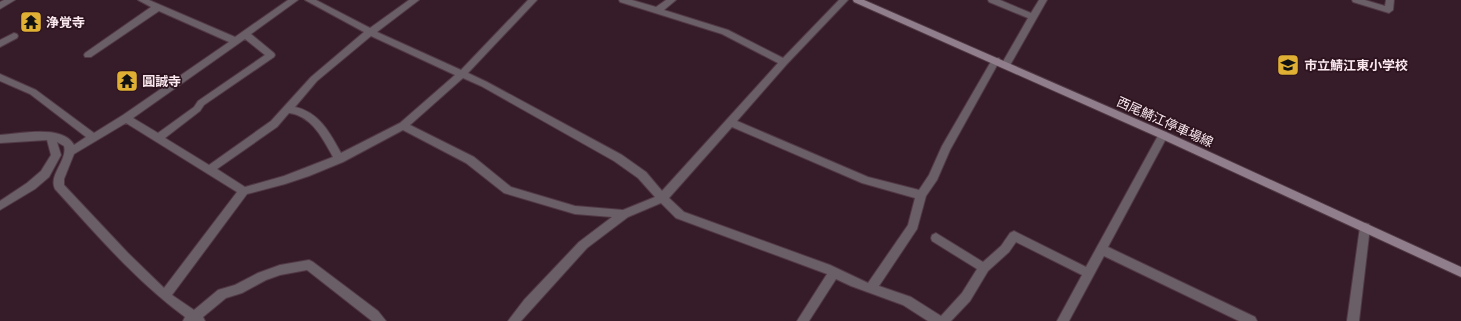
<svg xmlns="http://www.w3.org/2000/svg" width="1461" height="321" font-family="'Public Sans','Noto Sans JP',sans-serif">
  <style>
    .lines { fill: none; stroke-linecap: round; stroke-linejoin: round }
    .street-casing { stroke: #513944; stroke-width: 2 }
    .secondary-casing { stroke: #513944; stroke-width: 2 }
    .street { fill: #6a5e67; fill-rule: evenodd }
    .secondary { fill: #907e8c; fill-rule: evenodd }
    .labels { text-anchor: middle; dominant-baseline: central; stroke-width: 3.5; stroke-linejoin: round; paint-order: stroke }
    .poi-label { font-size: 13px; font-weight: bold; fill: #fae8ef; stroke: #2c131e; text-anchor: start }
    .street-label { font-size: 13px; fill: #fae8ef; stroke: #2c131e }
  </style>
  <rect width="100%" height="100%" fill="#361c28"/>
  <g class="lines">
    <g class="street-casing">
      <g id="street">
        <path d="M4 0H15L0 9V2Z"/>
        <path d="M138 0H149L235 37 288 0H298L251 34 274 53 275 55 274 57 204 105 200 111 165 138 209 165 271 121 311 77 364 32 305 0H316L370 28 409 0H419L377 32 461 70 528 0H537L468 73 487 82 622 155 646 172 662 191 778 63 722 34 620 2 619 0H632L656 7 666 0H676L664 10 728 30 783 58 839 0H848L787 64 737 121 868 177 919 190 929 175 942 146 993 58H999L1000 60 950 150 937 180 926 196 917 229 879 286 911 297 941 316 962 293 977 269 932 241 931 238 932 235 936 233 983 262 1001 246 1010 233 1014 231 1086 267 1160 132H1166L1168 135 1108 247 1255 317 1257 321H1239L1104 256 1069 321H1057L1082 275 1016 242 1009 252 988 271 970 301 951 321H928L903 305 851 286 836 279 809 321H797L827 274 676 218 661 203 628 217 587 248 521 321H508L524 300 579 242 612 217 575 214 504 193 466 163 403 130 343 162 309 176 285 184 247 194 172 295 194 310 218 290 235 285 258 273 280 265 309 260 313 262 378 311 386 321H372L307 270 280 275 266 280 242 293 226 298 203 317 205 321H183L185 317C136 281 96 234 55 189 48 175 68 160 64 146L57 142 61 155 49 177 35 189 0 210V201L27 183 41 171 51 155 47 140 0 143V135C19 134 63 124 74 145L86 137 30 94 0 81V74L36 90 94 133 123 115 229 42 159 11 91 57H85L84 55 85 53 151 7ZM371 36 455 75 400 123 341 153C330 133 319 112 295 107L317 81ZM245 39 265 55 198 101 194 107 158 133 133 118ZM463 78 481 86 614 161 638 178 655 197 623 210 575 206 511 187 474 157 410 125ZM289 113C312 116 323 139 333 157L284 176 245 187 217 169 277 127ZM126 123 237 192 164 288 128 253 64 185V179L74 154ZM732 127 862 183 915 198 908 225 868 283 830 265 684 212 669 198Z"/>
        <path d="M988 0H1000L1031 13 1039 0H1047L1009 67H1003L1001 65 1028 18 989 2Z"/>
        <path d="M1352 0H1365L1385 6 1386 0H1394L1393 10 1389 13 1353 2Z"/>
        <path d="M14 33 17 34 18 36 17 38 0 47V40Z"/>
        <path d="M1365 223 1369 224 1370 227 1359 321H1347L1360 227 1361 224Z"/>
      </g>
    </g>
    <g class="secondary-casing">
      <path id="secondary" d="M853 0H864L1166 132 1461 267V277L1160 138 854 2Z"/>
    </g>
    <use href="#street" class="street"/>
    <use href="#secondary" class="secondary"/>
  </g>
  <defs>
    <g id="temple-square" transform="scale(1.15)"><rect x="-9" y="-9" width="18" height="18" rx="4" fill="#dfb034" stroke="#2c131e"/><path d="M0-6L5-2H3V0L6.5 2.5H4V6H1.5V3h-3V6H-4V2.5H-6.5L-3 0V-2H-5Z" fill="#111"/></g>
    <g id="school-square" transform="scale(1.15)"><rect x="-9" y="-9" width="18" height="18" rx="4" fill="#dfb034" stroke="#2c131e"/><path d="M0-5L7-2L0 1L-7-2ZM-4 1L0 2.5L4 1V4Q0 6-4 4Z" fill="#111"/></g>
  </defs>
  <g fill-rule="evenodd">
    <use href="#temple-square" x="31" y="22"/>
    <use href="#school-square" x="1288" y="65"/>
    <use href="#temple-square" x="127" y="81"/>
  </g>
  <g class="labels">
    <g class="poi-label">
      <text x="46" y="22">浄覚寺</text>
      <text x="1304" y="65">市立鯖江東小学校</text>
      <text x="142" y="81">圓誠寺</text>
    </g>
    <g class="street-label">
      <text transform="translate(1165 122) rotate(24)">西尾鯖江停車場線</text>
    </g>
  </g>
</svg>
